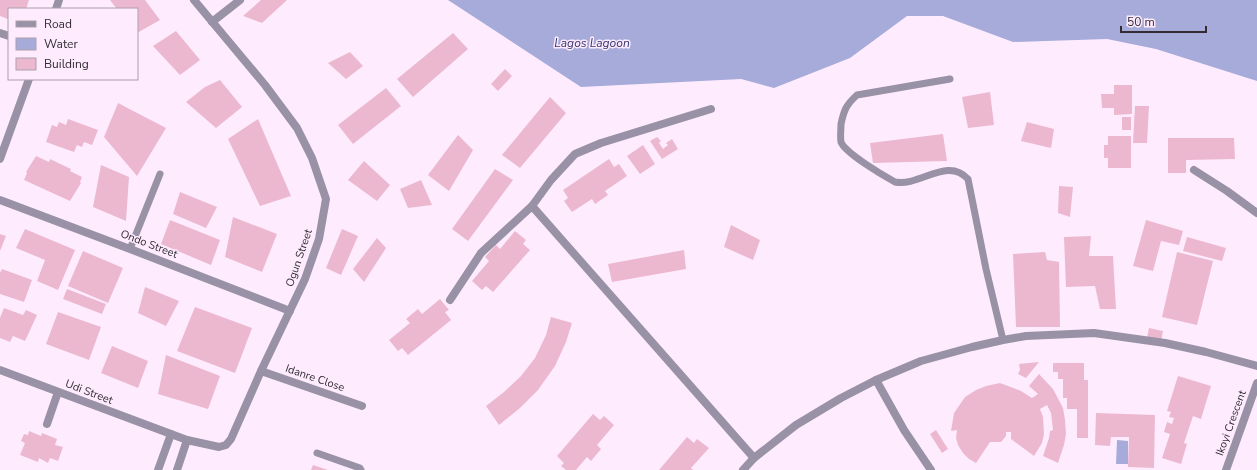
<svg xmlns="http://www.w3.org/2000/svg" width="1257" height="470" font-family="'Nunito Sans',sans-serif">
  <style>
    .water { fill: #a6abda }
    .building { fill: #ecb8d0 }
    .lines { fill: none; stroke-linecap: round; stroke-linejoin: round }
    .service { stroke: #9991a5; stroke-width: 7 }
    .minor { stroke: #9991a5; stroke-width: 8 }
    .labels { text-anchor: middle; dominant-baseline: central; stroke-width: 3; stroke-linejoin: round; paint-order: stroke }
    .street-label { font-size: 11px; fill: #322c32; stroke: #feecfe }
    .water-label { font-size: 12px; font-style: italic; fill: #35356f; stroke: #feecfe }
  </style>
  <rect width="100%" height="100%" fill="#feecfe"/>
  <g class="water">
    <path d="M448 0H1257V81L1156 49 1107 39 1013 42 943 16H907L850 58 774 88 741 79 581 87Z"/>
    <path d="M1117 440 1128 441V464H1116Z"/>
  </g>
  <g class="building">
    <path d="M0 0H29L26 9H9L8 19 0 16Z"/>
    <path d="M110 0H145L160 20 137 33V9H117Z"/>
    <path d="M261 0H287L262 23 243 16Z"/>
    <path d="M176 31 200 60 180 75 153 46Z"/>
    <path d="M453 33 468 49 413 97 397 79Z"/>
    <path d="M350 52 363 66 346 79 328 63Z"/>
    <path d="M505 69 512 76 498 91 491 84Z"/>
    <path d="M220 80 242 107 216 128 186 102 205 87Z"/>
    <path d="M1114 85H1132V114L1114 115V108H1102L1101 94H1114Z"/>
    <path d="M386 88 401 106 353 144 338 125Z"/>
    <path d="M990 92 994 125 968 128 962 97Z"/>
    <path d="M550 97 566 113 520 168 502 155Z"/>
    <path d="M118 103 166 128 137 176 104 137Z"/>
    <path d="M1135 106H1149L1147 143H1133Z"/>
    <rect x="1122" y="117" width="9" height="13"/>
    <path d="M68 119 98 130 92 145 84 142 82 147 77 145 74 152 46 142 52 125 57 127 59 122 66 125Z"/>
    <path d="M258 119 291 196 260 206 228 139Z"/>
    <path d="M1027 122 1054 129 1051 148 1021 141Z"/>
    <path d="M943 134 947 161 873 163 870 143Z"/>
    <path d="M458 135 473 150 449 191 428 175Z"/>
    <path d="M1108 136H1131V168H1108V158H1104V145H1108Z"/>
    <path d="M657 137 661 141 659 143 663 149 668 145 666 143 672 139 678 149 662 159 650 141Z"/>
    <path d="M1168 138H1234L1235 159 1186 160V173H1168Z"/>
    <path d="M643 145 655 164 640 174 627 156Z"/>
    <path d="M36 156 49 162 50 159 71 169 70 171 82 177 80 182 81 183 70 201 24 180 27 173 26 172Z"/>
    <path d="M609 159 614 167 619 164 627 176 605 191 608 195 595 204 592 199 572 212 564 201 568 198 563 190Z"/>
    <path d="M364 161 390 185 377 201 348 180Z"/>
    <path d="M101 165 129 177 126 221 93 207Z"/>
    <path d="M495 169 513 180 468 241 452 229Z"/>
    <path d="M421 180 432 205 408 208 400 189Z"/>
    <path d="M1059 186 1073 187 1070 217 1058 213Z"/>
    <path d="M180 192 217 207 206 228 173 214Z"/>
    <path d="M233 217 277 234 262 272 225 257Z"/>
    <path d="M170 220 220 240 211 265 161 244Z"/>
    <path d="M1146 220 1183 231 1179 245 1161 241 1153 271 1133 266Z"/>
    <path d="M731 225 760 240 753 260 724 247Z"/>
    <path d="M25 229 75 250 58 290 37 281 45 260 16 248Z"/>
    <path d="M342 229 358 236 341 275 326 268Z"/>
    <path d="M515 231 526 240 523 244 530 250 493 292 486 286 482 290 472 281 489 261 485 257 496 245 500 249Z"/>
    <path d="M0 234 6 236 0 251Z"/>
    <path d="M1091 236 1089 256H1113L1116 309H1100L1095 286 1066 287 1064 237Z"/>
    <path d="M1187 237 1226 248 1222 261 1183 251Z"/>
    <path d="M377 238 386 248 364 282 353 269Z"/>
    <path d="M684 250 686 269 612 282 608 264Z"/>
    <path d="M83 251 123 268 108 303 68 286Z"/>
    <path d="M1045 252 1047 260 1059 262 1060 327H1016L1013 254Z"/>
    <path d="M1177 252 1213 261 1197 325 1162 317Z"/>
    <path d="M2 269 32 280 24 302 0 294V273Z"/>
    <path d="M145 287 179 301 166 326 138 313Z"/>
    <path d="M67 289 106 304 102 314 63 299Z"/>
    <path d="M440 299 449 310 445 312 451 320 408 355 402 348 398 351 389 340 410 323 406 319 418 309 422 314Z"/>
    <path d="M195 307 252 328 235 373 177 351Z"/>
    <path d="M4 308 23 315 26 310 37 315 25 341 13 336 10 342 0 338V318Z"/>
    <path d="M58 312 101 327 89 360 46 344Z"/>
    <path d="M551 317 572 323 566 342 555 366 538 390 520 408 499 425 486 406 504 392 521 376 535 358 546 335Z"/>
    <path d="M1149 328 1163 331 1161 341 1147 338Z"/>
    <path d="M112 346 148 361 138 388 101 373Z"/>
    <path d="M166 355 220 376 208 409 158 394Z"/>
    <path d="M1039 362 1026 378 1018 374 1020 370 1019 364Z"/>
    <path d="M1053 363H1084V380H1088V438H1077V409H1067V398H1063V379H1058V372H1053Z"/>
    <path d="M1039 374 1053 389 1063 408 1065 420 1066 434 1064 445 1058 463 1043 456 1049 438 1050 431 1053 430 1051 413 1047 405 1040 409 1043 417 1044 434 1042 443 1034 456 1011 439V432H1006V436L1001 442H990L976 463 969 459 963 453 958 445 956 438 957 430 951 431 954 413 965 397 976 390 986 386 1000 383 1021 391 1032 398 1038 394 1029 386Z"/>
    <path d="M1178 376 1211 386 1201 419 1193 416 1184 443 1187 444 1181 464 1162 458 1170 434 1164 432 1167 422 1172 424 1174 418 1169 417 1171 412 1167 411Z"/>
    <path d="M1096 413 1155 415 1154 468 1128 467 1129 437H1111L1110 446 1095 445Z"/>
    <path d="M593 414 600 420 604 416 614 425 597 445 601 449 591 461 587 457 576 470H566L561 466 564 463 557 456Z"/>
    <path d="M936 430 948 449 942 453 930 434Z"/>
    <path d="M29 431 41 436 42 433 57 439 55 445 63 447 58 461 50 458 48 463 39 458 38 462 20 455 25 443 21 441 24 434 28 435Z"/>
    <path d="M687 437 694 443 697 439 709 448 691 468 693 470H659Z"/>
    <path d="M313 465 328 470H311Z"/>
  </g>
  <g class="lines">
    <g class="service">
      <path d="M950 79 857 95C846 105 844 110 841 124 841 130 840 137 841 142 845 153 884 176 895 182 920 187 947 156 968 179L986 269 1003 340"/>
      <path d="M130 249 160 174"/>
      <path d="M317 453 360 468 361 470"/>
    </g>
    <g class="minor">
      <path d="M56 9 59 0"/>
      <path d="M212 22 240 0"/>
      <path d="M0 33 9 36"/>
      <path d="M0 159 29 79"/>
      <path d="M1194 170 1227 191 1257 213"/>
      <path d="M0 200 130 249 290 311"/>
      <path d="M532 206 551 180 575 154 601 143 711 109"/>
      <path d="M450 300 481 253 532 206 754 458"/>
      <path d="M0 370 187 440 219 447 226 445 231 439 261 371 305 279 319 239 326 199 312 158 297 128 265 85 194 0"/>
      <path d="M261 371 362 406"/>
      <path d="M876 380 904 430 931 470"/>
      <path d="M47 424 58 392"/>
      <path d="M158 470 171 434"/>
      <path d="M177 470 187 440"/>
      <path d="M743 470 754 458 796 425 841 398 876 380 921 361 972 347 1003 340 1026 336 1094 333 1165 343 1206 352 1257 366"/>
      <path d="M1226 470 1257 383"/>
    </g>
  </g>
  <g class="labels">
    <g class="street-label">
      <text transform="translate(149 244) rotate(21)">Ondo Street</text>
      <text transform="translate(299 258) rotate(-71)">Ogun Street</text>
      <text transform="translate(315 378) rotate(19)">Idanre Close</text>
      <text transform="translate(89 392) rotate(21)">Udi Street</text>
      <text transform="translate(1231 423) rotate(-70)">Ikoyi Crescent</text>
    </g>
    <g class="water-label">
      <text x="592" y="43">Lagos Lagoon</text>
    </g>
  </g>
  <rect x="8" y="8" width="130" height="72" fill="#feecfe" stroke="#ac9fac"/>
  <rect x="16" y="21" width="20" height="6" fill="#9991a5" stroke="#ac9fac"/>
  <text x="44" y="28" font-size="12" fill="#322c32">Road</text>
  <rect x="16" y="38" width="20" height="12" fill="#a6abda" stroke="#ac9fac"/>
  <text x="44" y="48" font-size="12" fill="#322c32">Water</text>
  <rect x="16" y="58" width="20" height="12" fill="#ecb8d0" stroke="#ac9fac"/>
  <text x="44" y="68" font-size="12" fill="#322c32">Building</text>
  <path d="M1121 26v6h85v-6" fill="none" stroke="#322c32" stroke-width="2"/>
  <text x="1127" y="26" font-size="12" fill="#322c32" stroke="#feecfe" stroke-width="3" paint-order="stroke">50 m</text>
</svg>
